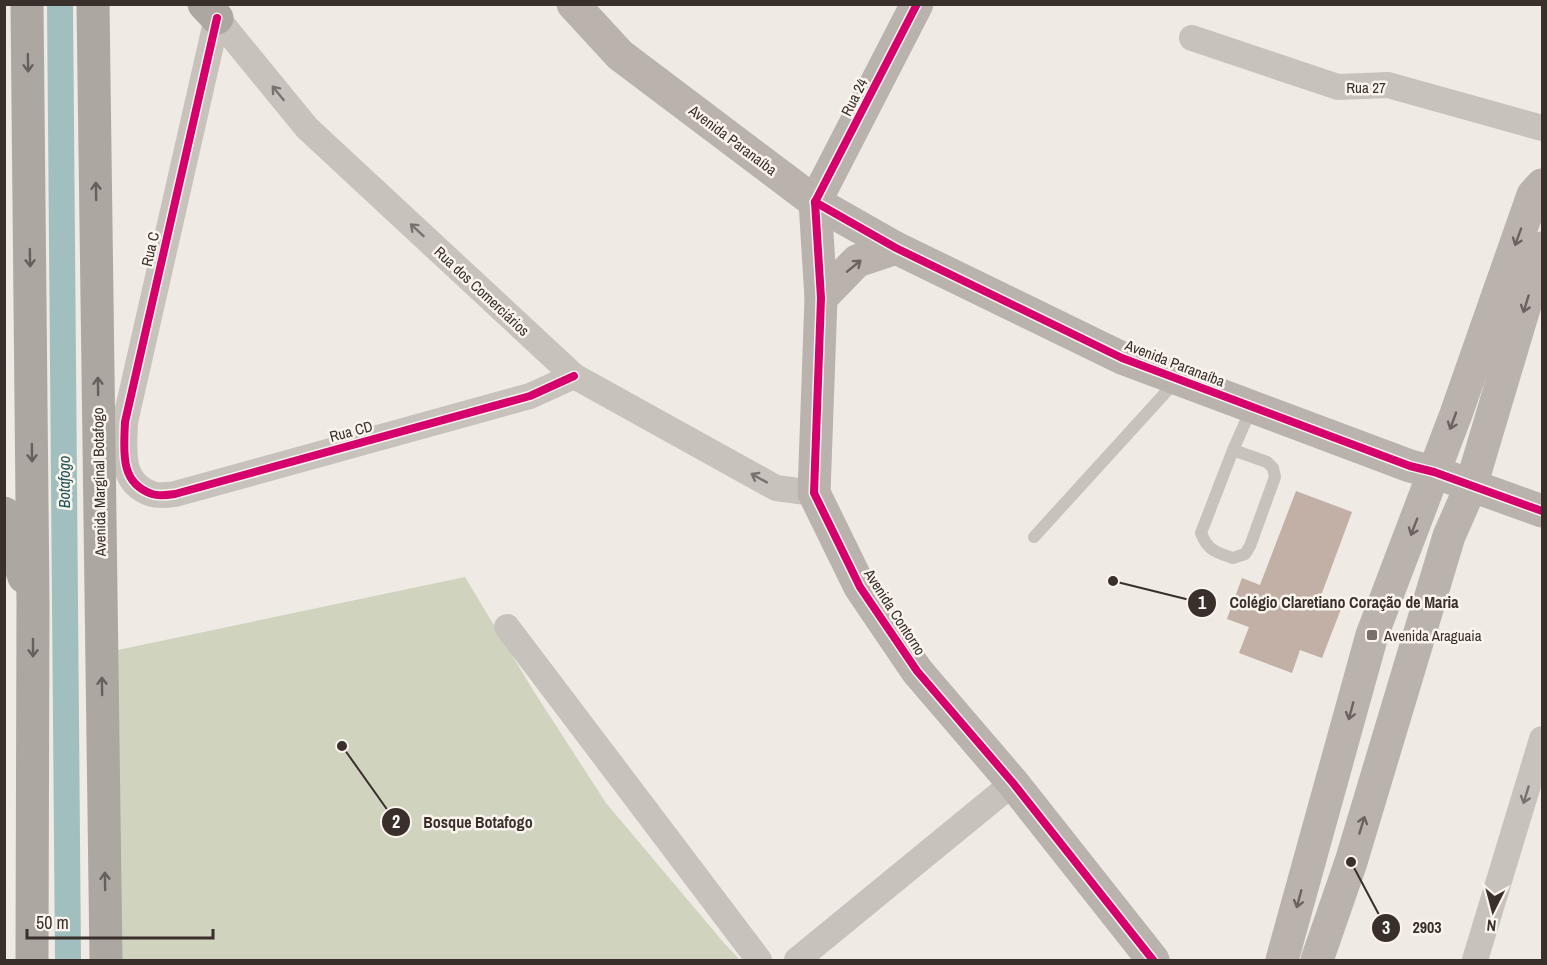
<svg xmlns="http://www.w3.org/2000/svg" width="1547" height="965" font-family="'Archivo Narrow',sans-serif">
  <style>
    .green { fill: #d0d4bf }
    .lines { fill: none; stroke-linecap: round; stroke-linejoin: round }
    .canal { stroke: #a1bfbf; stroke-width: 26 }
    .building { fill: #c2afa6 }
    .lane { stroke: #c8c2bd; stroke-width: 12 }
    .street { stroke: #c8c2bd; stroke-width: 26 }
    .secondary { stroke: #b9b2ad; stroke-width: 33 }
    .primary { stroke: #ada7a2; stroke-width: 33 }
    .cycleway-casing { stroke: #faf4ed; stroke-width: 11 }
    .cycleway { stroke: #d6006c; stroke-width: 8 }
    .oneway { stroke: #675f5b }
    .oneway2 { stroke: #79716d }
    .oneway3 { stroke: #6c635f }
    .poi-dot { fill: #79706c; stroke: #faf4ed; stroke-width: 2 }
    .labels { text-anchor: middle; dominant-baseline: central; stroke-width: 5; stroke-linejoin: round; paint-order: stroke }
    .street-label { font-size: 15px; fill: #392f2b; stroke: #faf4ed }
    .poi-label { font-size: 15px; fill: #392f2b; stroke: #faf4ed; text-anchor: start }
    .water-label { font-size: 16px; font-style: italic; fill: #21565a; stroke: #faf4ed }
    .leader { fill: none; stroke: #392f2b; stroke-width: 2 }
    .callout-dot { fill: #392f2b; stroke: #faf4ed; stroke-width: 2 }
    .mark-label { font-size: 18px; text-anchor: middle; font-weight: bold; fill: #fff }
    .callout-label { font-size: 16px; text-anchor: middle; font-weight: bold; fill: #392f2b; stroke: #faf4ed; stroke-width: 5; stroke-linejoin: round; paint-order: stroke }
  </style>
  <rect width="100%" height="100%" fill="#efeae4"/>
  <path class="green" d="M465 577 533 690 606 803 724 943 740 960H121L113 651Z"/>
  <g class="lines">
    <path class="canal" d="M60 4 68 960"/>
  </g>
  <path class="building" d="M1296 491 1352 512 1319 601 1341 609 1322 658 1300 650 1292 673 1239 653 1249 627 1227 619 1242 578 1260 585Z"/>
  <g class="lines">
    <g class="lane">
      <path d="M1233 450 1267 462 1273 468 1275 477 1250 546 1245 554 1233 558C1216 552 1208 551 1201 533L1233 450 1252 407"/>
      <path d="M1034 537 1177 380"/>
    </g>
    <g class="street">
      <path d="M214 6 217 18 307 128 574 376 776 488 814 493"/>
      <path d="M217 18 125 422C124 450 119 483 152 494 158 496 168 495 175 494L530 396 574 376"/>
      <path d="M1192 38 1338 87 1388 85 1542 128"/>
      <path d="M507 627 759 960"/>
      <path d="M797 960 1013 783"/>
      <path d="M1475 960 1542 739"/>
    </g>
    <g class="secondary">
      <path d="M573 4 620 55 815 202 896 248 1122 358 1410 466 1434 472 1542 511"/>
      <path d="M815 202 821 298 814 493 860 587 917 671 1013 783 1153 960"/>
      <path d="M815 202 917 4"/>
      <path d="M821 298 857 261 896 248"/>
      <path d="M1282 960 1372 635 1456 414 1533 195 1542 185"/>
      <path d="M1317 960 1351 862 1449 536 1471 486 1542 248"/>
    </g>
    <g class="primary">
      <path d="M27 4 33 602 32 960"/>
      <path d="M93 4 106 960"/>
      <path d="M204 4 217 18"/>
      <path d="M4 513 5 522 24 577"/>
    </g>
    <g class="cycleway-casing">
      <g id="cycleway">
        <path d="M217 18 125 422C124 450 119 483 152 494 158 496 168 495 175 494L530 396 574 376"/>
        <path d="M815 202 821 298 814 493 860 587 917 671 1013 783 1153 960"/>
        <path d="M815 202 896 248 1122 358 1410 466 1434 472 1542 511"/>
        <path d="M815 202 917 4"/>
      </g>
    </g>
    <use href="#cycleway" class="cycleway"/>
  </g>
  <defs><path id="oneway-shaft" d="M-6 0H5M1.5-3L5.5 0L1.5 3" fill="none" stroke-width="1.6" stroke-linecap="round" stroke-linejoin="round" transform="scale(1.5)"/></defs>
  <g class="oneway">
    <use href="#oneway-shaft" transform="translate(28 63) rotate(89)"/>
    <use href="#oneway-shaft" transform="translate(96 191) rotate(-91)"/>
    <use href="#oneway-shaft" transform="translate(30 258) rotate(89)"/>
    <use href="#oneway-shaft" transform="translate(98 386) rotate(-91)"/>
    <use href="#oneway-shaft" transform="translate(32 453) rotate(89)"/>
    <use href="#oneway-shaft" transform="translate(33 648) rotate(90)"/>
    <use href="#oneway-shaft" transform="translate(102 686) rotate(-91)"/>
    <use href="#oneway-shaft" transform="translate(105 881) rotate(-91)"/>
  </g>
  <g class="oneway2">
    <use href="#oneway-shaft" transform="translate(278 93) rotate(-129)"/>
    <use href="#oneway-shaft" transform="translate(417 230) rotate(-137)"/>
    <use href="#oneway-shaft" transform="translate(759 478) rotate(-151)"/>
    <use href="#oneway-shaft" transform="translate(1526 795) rotate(107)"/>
  </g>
  <g class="oneway3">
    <use href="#oneway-shaft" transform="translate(1518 237) rotate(110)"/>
    <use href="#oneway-shaft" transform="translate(854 266) rotate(-39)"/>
    <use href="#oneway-shaft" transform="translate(1526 304) rotate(107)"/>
    <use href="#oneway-shaft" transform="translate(1453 421) rotate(110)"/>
    <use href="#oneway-shaft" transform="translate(1414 527) rotate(111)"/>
    <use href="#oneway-shaft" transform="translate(1351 711) rotate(105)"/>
    <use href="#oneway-shaft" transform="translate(1362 825) rotate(-73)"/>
    <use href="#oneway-shaft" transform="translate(1299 899) rotate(105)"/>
  </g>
  <rect class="poi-dot" x="1366" y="629" width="12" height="12" rx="3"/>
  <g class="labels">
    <g class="street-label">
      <text x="1366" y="87">Rua 27</text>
      <text transform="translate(854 97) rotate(-63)">Rua 24</text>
      <text transform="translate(733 140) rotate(37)">Avenida Paranaíba</text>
      <text transform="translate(150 249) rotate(-77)">Rua C</text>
      <text transform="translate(482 291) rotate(43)">Rua dos Comerciários</text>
      <text transform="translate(1175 363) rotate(21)">Avenida Paranaíba</text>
      <text transform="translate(351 431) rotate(-15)">Rua CD</text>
      <text transform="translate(99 482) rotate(-91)">Avenida Marginal Botafogo</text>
      <text transform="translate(895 612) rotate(57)">Avenida Contorno</text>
    </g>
    <g class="poi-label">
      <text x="1384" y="635">Avenida Araguaia</text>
    </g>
    <g class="water-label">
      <text transform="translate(64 482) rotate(-90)">Botafogo</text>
    </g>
  </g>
  <path class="leader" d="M1113 581L1202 603M342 746L396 822M1351 862L1386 928"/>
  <g class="callout-dot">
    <circle cx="1113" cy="581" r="6"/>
    <circle cx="342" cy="746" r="6"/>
    <circle cx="1351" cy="862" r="6"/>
    <circle cx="1202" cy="603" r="15"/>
    <circle cx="396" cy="822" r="15"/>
    <circle cx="1386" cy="928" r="15"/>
  </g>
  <g class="mark-label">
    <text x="1202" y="609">1</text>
    <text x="396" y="828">2</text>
    <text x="1386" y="934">3</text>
  </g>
  <g class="callout-label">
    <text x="1344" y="608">Colégio Claretiano Coração de Maria</text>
    <text x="478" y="828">Bosque Botafogo</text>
    <text x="1427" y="933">2903</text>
  </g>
  <rect width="1547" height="965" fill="none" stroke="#392f2b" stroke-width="12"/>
  <g transform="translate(1493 911) rotate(186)" stroke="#faf4ed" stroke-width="4.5" paint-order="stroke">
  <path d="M0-4.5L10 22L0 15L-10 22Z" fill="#392f2b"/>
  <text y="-9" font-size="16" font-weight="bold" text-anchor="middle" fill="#392f2b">N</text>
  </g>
  <path d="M27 929v9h186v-9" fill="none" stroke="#392f2b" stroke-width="3"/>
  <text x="36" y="929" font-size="18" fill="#392f2b" stroke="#faf4ed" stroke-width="4.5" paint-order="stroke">50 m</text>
</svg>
